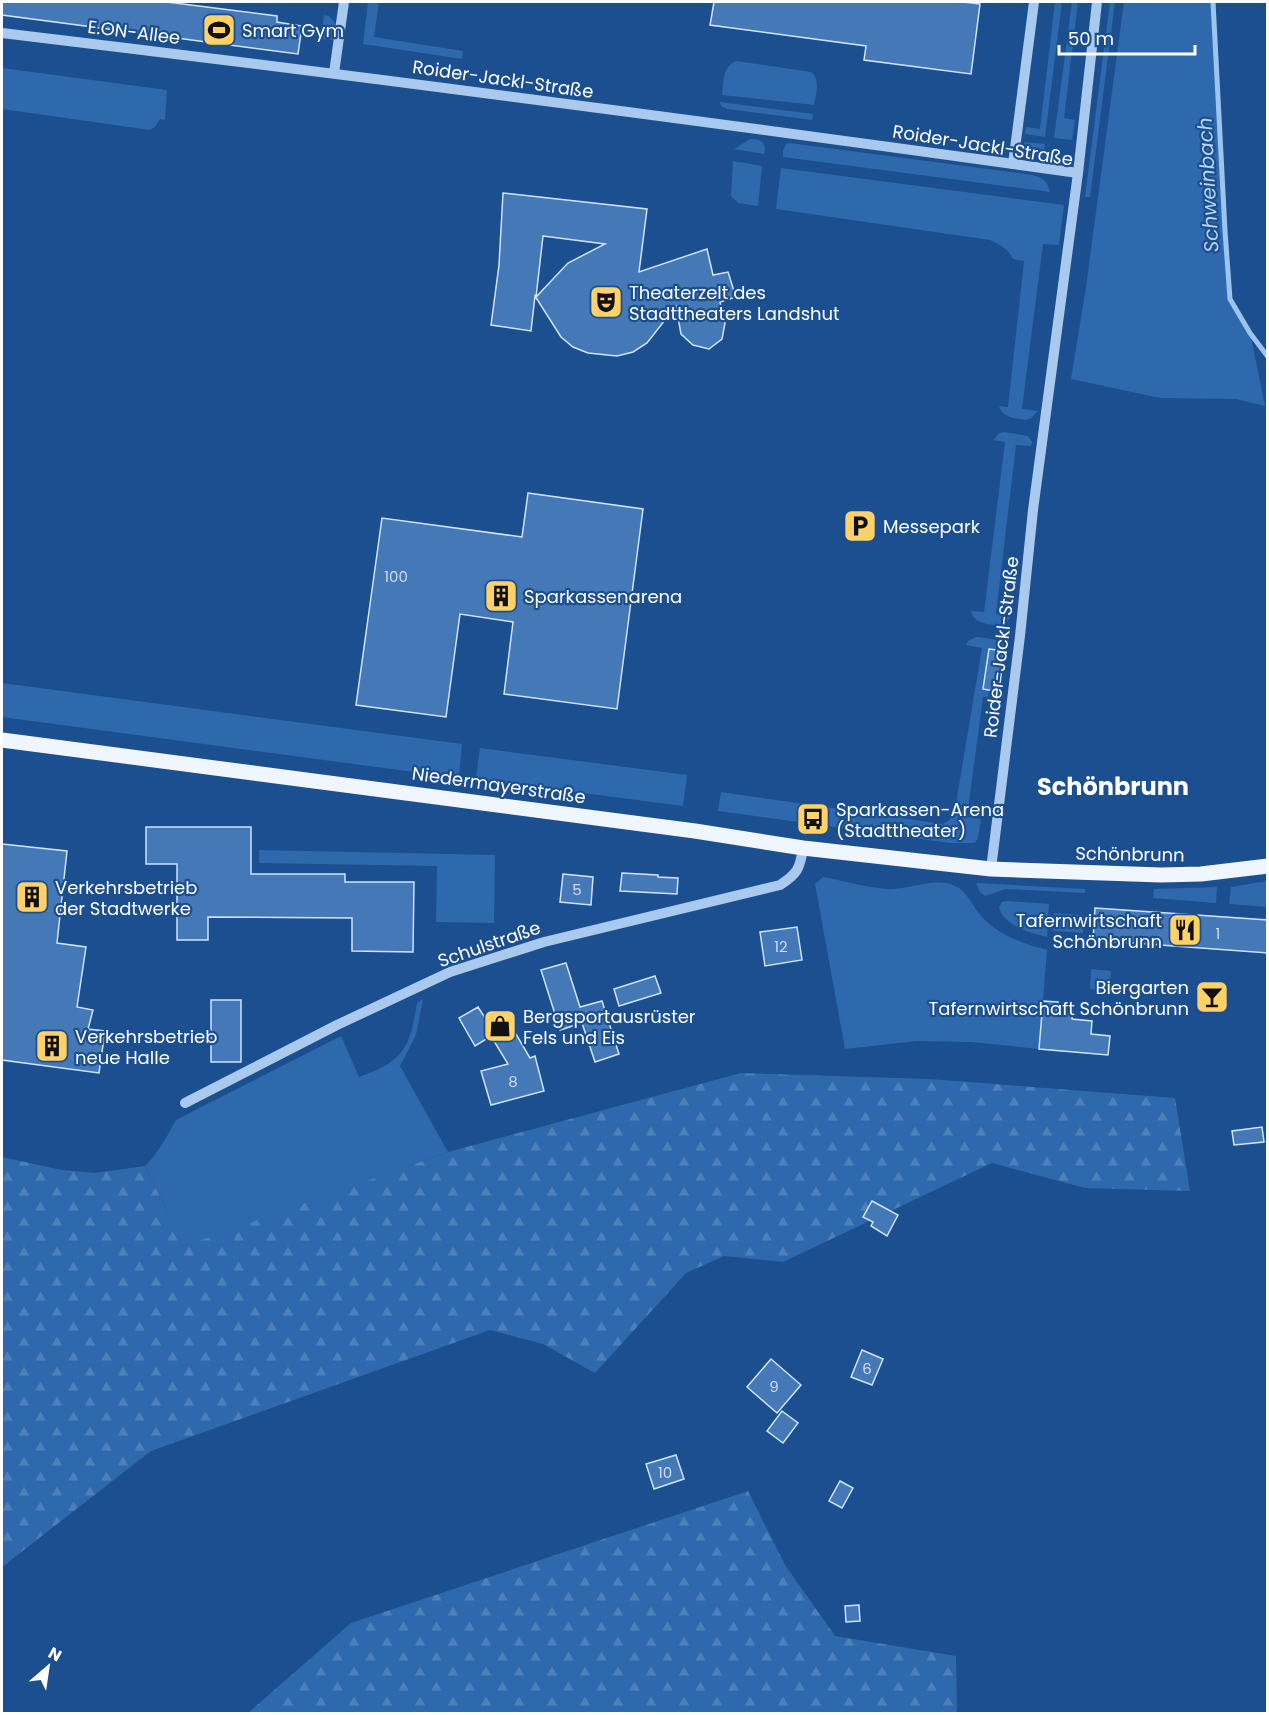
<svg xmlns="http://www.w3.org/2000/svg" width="1269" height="1715" font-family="Poppins,sans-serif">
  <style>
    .grass { fill: #2e69ad }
    .forest { fill: url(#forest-firs) }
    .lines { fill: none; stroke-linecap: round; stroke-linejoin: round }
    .stream { stroke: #9cc4f0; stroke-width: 5 }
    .building { fill: #4478b7; stroke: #cfe3fa; stroke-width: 1.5; fill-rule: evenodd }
    .minor { stroke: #a9c9ee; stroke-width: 10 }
    .major { stroke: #f0f6ff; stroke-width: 15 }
    .labels { text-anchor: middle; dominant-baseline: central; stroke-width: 4.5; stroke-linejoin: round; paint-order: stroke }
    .number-label { font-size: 15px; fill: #d0dded }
    .poi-label { font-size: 18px; fill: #fff; stroke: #1b4f8f; text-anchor: start }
    .street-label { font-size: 18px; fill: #fff; stroke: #1b4f8f }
    .water-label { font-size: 20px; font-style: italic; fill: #b5d3f5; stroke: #1b4f8f }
    .district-label { font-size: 24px; font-weight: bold; fill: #fff; stroke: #1b4f8f }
  </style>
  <defs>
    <pattern id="forest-firs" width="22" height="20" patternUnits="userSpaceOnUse" patternTransform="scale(1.5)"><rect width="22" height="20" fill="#2e69ad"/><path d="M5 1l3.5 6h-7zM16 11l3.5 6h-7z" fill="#4d80b9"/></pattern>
  </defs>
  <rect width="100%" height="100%" fill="#1b4f8f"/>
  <g class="grass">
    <path d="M368 2H379L374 37 463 51 462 59 363 44Z"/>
    <path d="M1055 2H1062L1045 137 1025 134 1026 127 1040 129Z"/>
    <path d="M1072 2H1078L1064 118 1075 120 1072 140 1054 138Z"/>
    <path d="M1110 2H1115L1090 197H1085Z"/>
    <path d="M1124 2H1213L1225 231 1230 298 1250 333 1265 406 1236 399 1160 398 1071 379 1086 287Z"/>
    <path d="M324 15 329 16 335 23 334 40 321 39Z"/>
    <path d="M736 61 811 72C821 81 816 94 814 105L722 95C724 81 722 67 736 61Z"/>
    <path d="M2 68 167 90 165 120 160 119 155 127 150 130 2 109Z"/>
    <path d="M720 102 813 114 812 120 727 109 721 106Z"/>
    <path d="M750 139C761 139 767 142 764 154L734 149Z"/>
    <path d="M1024 142 1045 144 1043 158C1033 156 1026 152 1024 142Z"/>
    <path d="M790 143 1033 175C1043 178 1048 182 1050 192L783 157V151L786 144Z"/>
    <path d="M733 161 762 166 758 206 738 203 731 196Z"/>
    <path d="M781 168 1064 205 1059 245 1043 244 1022 409 1038 411 1031 418 1026 420C1014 418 1003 418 999 406L1008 407 1024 261 1013 259C1008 249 1001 245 990 240L776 209Z"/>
    <path d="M1005 432 1028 436 1032 442 1031 446 1016 445 996 614 1011 616 1005 625C993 626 973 624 971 611L984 612 1005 442 994 440 999 433Z"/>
    <path d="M976 637C986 638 997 638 1004 645V651L989 649 983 689 989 690 988 697H983L967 817 981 819 978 838 975 843H950L718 811 721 792 943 824 948 821 954 815 982 648 966 645 968 641Z"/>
    <path d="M2 683 462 744 459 778 2 717Z"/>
    <path d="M480 748 687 775 683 806 476 779Z"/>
    <path d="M259 850 495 855 494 923 436 922 437 866 259 863Z"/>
    <path d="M823 877C844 881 865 887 886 889 908 891 934 876 955 886 967 891 973 907 982 917 999 935 1023 944 1047 950L1039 1049 971 1042 917 1041 845 1049 815 884Z"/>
    <path d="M1267 881V907L1229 904 1231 887Z"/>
    <path d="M978 883 1085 889V893L1006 889 985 896 980 892 976 884Z"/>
    <path d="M1217 887 1216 903 1153 898 1154 889Z"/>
    <path d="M1008 901 1049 904 1047 937C1030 933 1004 926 999 907L1002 902Z"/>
    <path d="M1054 913 1084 915 1083 933 1053 931Z"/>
    <path d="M1091 969 1111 971 1109 991 1090 989Z"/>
    <path d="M423 999 416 1035 400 1066 448 1152 199 1242 167 1211 145 1166C159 1152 167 1136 176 1120L341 1036 359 1077C404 1061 410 1048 417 1003Z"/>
  </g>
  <g class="forest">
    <path d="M741 1073 929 1079 1175 1098 1190 1191 1085 1188 992 1163 783 1262 724 1256 686 1273 595 1373 543 1344 490 1330 151 1451 2 1567V1157L62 1170 94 1173 145 1166 167 1211 199 1241 448 1152Z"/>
    <path d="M748 1491 785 1565 835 1636 956 1656 957 1713H248L351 1623Z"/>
  </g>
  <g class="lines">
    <path class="stream" d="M1213 2 1225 231 1230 299 1250 333 1268 357"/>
  </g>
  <g class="building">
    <path d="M2 2H167L277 16V22L302 26 298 54 2 15Z"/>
    <path d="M714 2H963L980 4 971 74 864 60 866 46 710 25Z"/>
    <path d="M503 193 647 209 639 272 707 249 713 275 728 272 736 297 720 302 725 323 722 339 709 349 693 345 681 334 676 306 647 343 633 352 617 356 588 353 573 347 561 337 535 296 531 331 491 325 499 265ZM543 236 605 244 568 263 536 297Z"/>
    <path d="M528 493 643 509 617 709 504 694 513 622 460 614 446 717 356 705 382 518 522 537Z"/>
    <path d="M989 649 1004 651 999 692 983 689Z"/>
    <path d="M146 827H251V874H345V882H414L413 952 352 951V918L208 917V940H177V864H146Z"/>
    <path d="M2 844 67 851 57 943 86 947 77 1007 93 1010 88 1029 105 1031 99 1073 2 1060Z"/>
    <path d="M622 873 658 875V877L678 878 677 894 620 891Z"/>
    <path d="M563 874 593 877 591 905 560 902Z"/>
    <path d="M1095 908 1268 920V953L1093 940Z"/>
    <path d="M797 927 802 960 765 966 760 932Z"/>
    <path d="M566 963 580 1007 602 1001 619 1054 595 1062 582 1023 560 1030 541 970Z"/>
    <path d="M655 976 661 993 619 1006 614 989Z"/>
    <rect x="211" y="1000" width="30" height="62"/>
    <path d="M1043 1001 1058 1002 1057 1010 1073 1011 1072 1019 1092 1021 1091 1034 1110 1036 1108 1055 1039 1049Z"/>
    <path d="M478 1007 487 1021 503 1012 530 1058 535 1056 544 1091 491 1105 481 1071 508 1064 491 1036 475 1046 459 1018Z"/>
    <path d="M1262 1127 1264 1142 1234 1145 1232 1131Z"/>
    <path d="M872 1201 898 1215 887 1236 871 1226 873 1222 863 1217Z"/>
    <path d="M862 1350 883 1359 872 1385 851 1377Z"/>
    <path d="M771 1359 801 1385 777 1413 747 1387Z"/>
    <path d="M782 1411 798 1423 783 1443 767 1431Z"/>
    <path d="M676 1455 684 1479 654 1489 646 1464Z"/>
    <path d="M840 1481 853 1488 842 1508 829 1501Z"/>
    <path d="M859 1605 860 1621 846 1622 845 1606Z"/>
  </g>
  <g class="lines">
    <g class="minor">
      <path d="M2 33C361 76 720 123 1078 173"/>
      <path d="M334 73 344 2"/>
      <path d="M1013 164 1034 2"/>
      <path d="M991 869 1020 636 1033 510 1078 173 1097 2"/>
      <path d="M185 1103 337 1025 450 972 544 942 780 885C797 874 800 869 803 848"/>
    </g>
    <path class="major" d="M2 740 695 831 803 848 991 869 1161 875 1201 874 1268 866"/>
  </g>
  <defs>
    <g id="stadium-square" transform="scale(1.725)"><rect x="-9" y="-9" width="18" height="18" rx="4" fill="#ffd166" stroke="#1b4f8f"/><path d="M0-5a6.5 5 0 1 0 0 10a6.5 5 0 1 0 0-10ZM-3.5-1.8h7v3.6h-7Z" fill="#111"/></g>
    <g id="theatre-square" transform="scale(1.725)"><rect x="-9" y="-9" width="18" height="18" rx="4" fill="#ffd166" stroke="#1b4f8f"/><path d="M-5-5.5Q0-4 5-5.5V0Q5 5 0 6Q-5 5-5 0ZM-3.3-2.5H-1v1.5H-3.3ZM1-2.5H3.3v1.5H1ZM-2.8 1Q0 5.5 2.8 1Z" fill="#111"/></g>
    <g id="parking-square" transform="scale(1.725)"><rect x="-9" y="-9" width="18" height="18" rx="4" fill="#ffd166" stroke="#1b4f8f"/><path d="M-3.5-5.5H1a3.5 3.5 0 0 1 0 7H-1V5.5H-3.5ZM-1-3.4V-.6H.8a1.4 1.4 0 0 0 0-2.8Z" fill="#111"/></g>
    <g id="building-square" transform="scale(1.725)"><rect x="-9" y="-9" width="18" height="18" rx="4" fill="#ffd166" stroke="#1b4f8f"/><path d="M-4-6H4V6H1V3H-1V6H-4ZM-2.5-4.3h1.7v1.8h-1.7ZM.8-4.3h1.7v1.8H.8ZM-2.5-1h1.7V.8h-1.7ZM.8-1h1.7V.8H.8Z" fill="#111"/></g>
    <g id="bus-square" transform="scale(1.725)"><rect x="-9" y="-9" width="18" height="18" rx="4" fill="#ffd166" stroke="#1b4f8f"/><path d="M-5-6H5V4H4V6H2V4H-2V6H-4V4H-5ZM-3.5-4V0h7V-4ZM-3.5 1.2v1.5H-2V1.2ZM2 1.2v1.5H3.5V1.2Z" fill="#111"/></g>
    <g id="restaurant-square" transform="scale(1.725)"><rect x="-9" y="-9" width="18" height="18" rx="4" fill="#ffd166" stroke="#1b4f8f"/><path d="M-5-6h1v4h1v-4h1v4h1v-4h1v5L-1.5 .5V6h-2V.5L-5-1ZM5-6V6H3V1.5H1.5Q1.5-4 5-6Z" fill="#111"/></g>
    <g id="bar-square" transform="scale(1.725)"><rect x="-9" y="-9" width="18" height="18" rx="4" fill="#ffd166" stroke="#1b4f8f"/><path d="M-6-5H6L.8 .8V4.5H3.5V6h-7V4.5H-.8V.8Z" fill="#111"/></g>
    <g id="shop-square" transform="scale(1.725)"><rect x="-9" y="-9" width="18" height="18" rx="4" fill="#ffd166" stroke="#1b4f8f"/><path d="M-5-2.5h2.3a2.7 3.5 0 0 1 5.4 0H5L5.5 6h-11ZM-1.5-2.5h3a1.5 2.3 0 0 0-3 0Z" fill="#111"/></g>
  </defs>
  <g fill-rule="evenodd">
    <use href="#stadium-square" x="219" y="30"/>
    <use href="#theatre-square" x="606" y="302"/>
    <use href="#parking-square" x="860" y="526"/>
    <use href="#building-square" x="501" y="596"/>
    <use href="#bus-square" x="813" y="819"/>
    <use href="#building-square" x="32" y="897"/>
    <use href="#restaurant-square" x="1185" y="930"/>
    <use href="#bar-square" x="1212" y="997"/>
    <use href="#shop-square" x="500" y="1026"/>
    <use href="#building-square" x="52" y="1046"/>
  </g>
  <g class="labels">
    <g class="number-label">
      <text x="396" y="576">100</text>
      <text x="577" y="889">5</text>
      <text x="1218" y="933">1</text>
      <text x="781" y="946">12</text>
      <text x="513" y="1081">8</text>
      <text x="867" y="1368">6</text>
      <text x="774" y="1386">9</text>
      <text x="665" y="1472">10</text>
    </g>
    <g class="poi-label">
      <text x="242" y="30">Smart Gym</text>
      <text x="629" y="292">Theaterzelt des<tspan x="629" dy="21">Stadttheaters Landshut</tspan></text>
      <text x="883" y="526">Messepark</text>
      <text x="524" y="596">Sparkassenarena</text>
      <text x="836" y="809">Sparkassen-Arena<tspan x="836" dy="21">(Stadttheater)</tspan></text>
      <text x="55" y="887">Verkehrsbetrieb<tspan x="55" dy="21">der Stadtwerke</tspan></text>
      <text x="1162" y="920" text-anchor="end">Tafernwirtschaft<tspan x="1162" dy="21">Schönbrunn</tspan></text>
      <text x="1189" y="987" text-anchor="end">Biergarten<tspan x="1189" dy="21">Tafernwirtschaft Schönbrunn</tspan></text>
      <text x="523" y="1016">Bergsportausrüster<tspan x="523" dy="21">Fels und Eis</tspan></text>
      <text x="75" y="1036">Verkehrsbetrieb<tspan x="75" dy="21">neue Halle</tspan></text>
    </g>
    <g class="street-label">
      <text transform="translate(134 32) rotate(7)">E.ON-Allee</text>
      <text transform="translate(503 79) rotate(8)">Roider-Jackl-Straße</text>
      <text transform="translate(983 145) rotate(9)">Roider-Jackl-Straße</text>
      <text transform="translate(1001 647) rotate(-83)">Roider-Jackl-Straße</text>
      <text transform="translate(499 785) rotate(8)">Niedermayerstraße</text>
      <text transform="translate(1130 854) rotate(1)">Schönbrunn</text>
      <text transform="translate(489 944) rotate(-19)">Schulstraße</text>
    </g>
    <g class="water-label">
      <text transform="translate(1208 185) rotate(-93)">Schweinbach</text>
    </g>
    <g class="district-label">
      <text x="1113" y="786">Schönbrunn</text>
    </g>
  </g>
  <rect width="1269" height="1715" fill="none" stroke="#ffffff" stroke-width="6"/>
  <g transform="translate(48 1667) rotate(29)" stroke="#1b4f8f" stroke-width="4.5" paint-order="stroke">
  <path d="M0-4.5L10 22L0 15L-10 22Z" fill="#ffffff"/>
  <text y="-9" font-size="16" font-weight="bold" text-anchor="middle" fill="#ffffff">N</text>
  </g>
  <path d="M1059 45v9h136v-9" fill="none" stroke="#ffffff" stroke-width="3"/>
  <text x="1068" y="45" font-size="18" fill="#ffffff" stroke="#1b4f8f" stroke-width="4.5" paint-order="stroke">50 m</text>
</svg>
